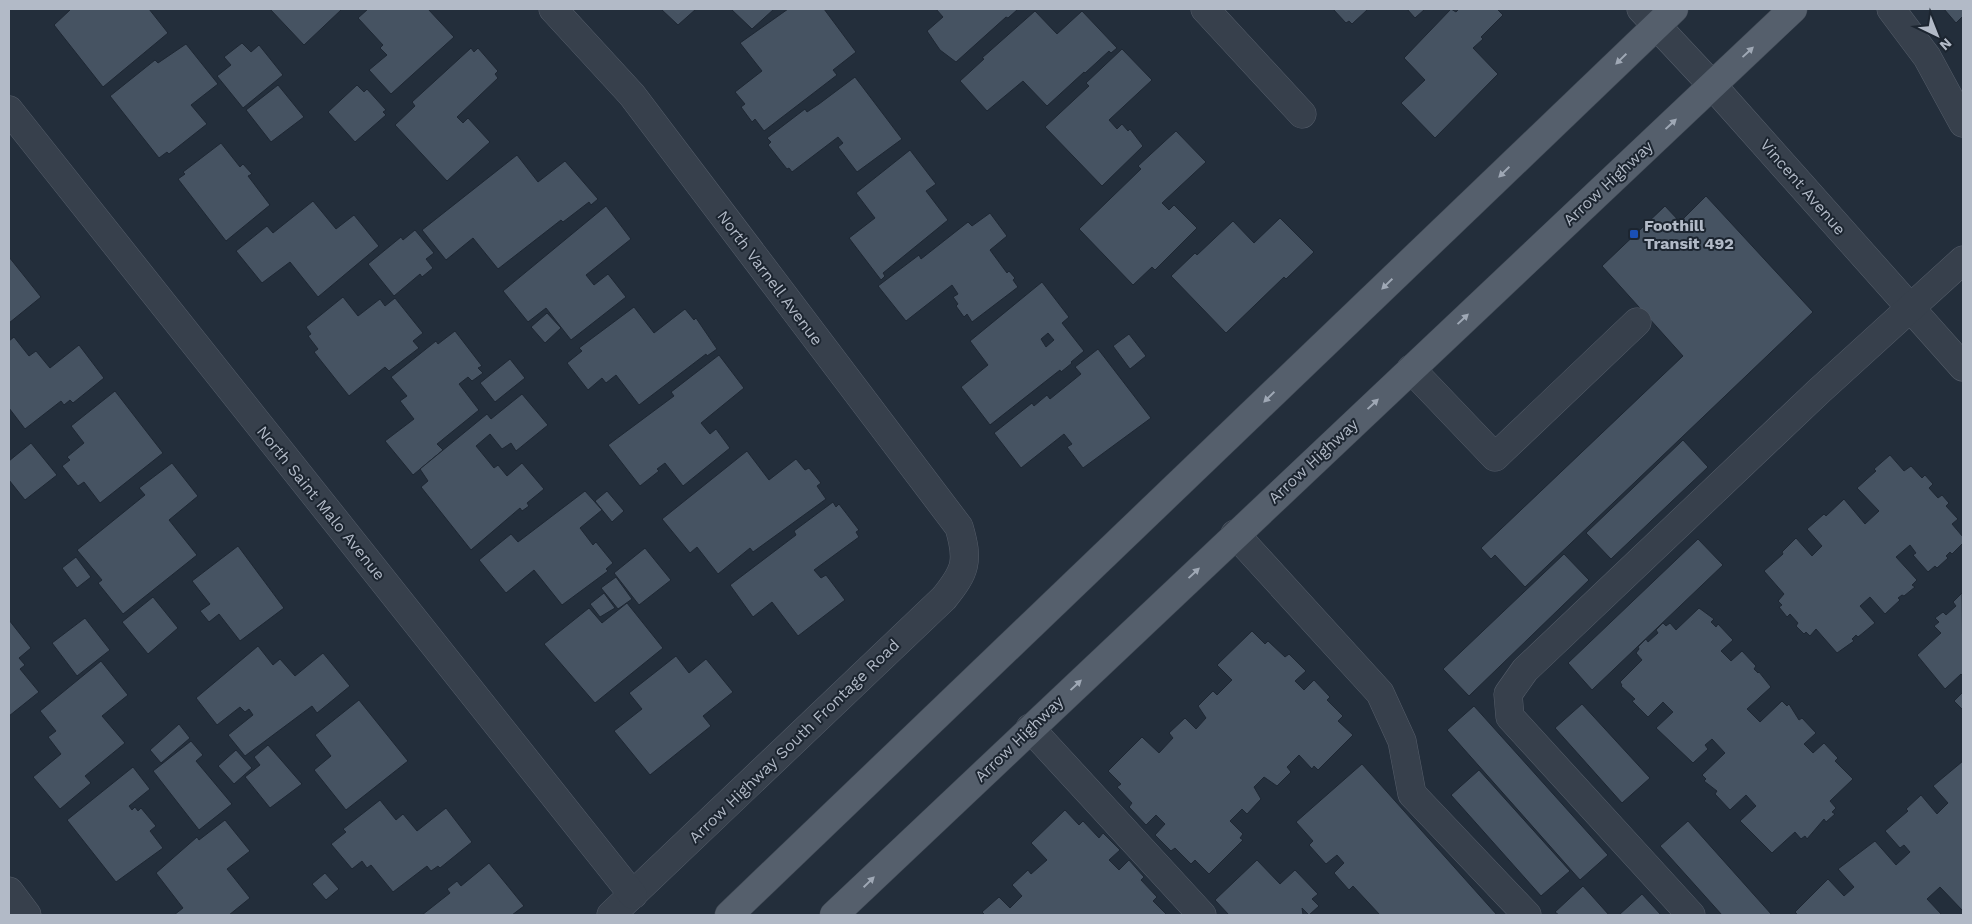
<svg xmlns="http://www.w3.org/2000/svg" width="1972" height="924" font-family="'Work Sans',sans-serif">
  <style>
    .building { fill: #465362; stroke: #1e2733; fill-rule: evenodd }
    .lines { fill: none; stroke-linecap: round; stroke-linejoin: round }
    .minor-casing { stroke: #555d6a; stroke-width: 29 }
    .major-casing { stroke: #404955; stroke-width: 29 }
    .minor { stroke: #37404c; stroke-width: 28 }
    .major { stroke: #555f6c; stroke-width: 28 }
    .oneway { fill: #9fa8b5 }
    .transit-dot { fill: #1a4fb4; stroke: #1c2530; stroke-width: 2 }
    .labels { text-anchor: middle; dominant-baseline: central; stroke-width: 4; stroke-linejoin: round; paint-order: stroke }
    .street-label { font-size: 16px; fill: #b2bac7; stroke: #1c2530 }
    .poi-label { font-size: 16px; font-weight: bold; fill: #b2bac7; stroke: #1c2530; text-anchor: start }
  </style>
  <rect width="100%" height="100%" fill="#232e3b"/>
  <g class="building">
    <path d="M71 9H149L168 33 103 87 54 25Z"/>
    <path d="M270 9H342L304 45Z"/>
    <path d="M368 9H428L454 37 391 94 369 70 387 55 380 48 383 45 358 18Z"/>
    <path d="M661 9H696L678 25Z"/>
    <path d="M731 9H774L752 29Z"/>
    <path d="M788 9H824L856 52 833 70 837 75 764 131 755 119 752 122 741 107 745 104 735 92 762 71 740 43Z"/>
    <path d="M936 9H1018L1008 18 1006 17 956 62 940 50 927 31 943 17Z"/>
    <path d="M1333 9H1368L1352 24 1349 21 1346 23Z"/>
    <path d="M1407 9H1425L1415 18Z"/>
    <path d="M1451 9 1456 12 1459 9H1497L1503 15 1481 37 1483 39 1473 48 1498 74 1435 138 1401 103 1425 80 1404 58Z"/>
    <path d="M1944 9H1963V19L1962 17 1956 23Z"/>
    <path d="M1035 11 1057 34 1082 11 1117 48 1111 53 1109 51 1085 73 1084 72 1047 106 1023 81 987 111 960 81 984 59 982 58Z"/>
    <path d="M242 43 251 52 259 45 283 75 243 108 217 76 231 65 224 57Z"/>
    <path d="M186 44 218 84 191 105 207 124 169 154 167 152 159 158 110 96 155 60 158 63Z"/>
    <path d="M471 48 474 52 478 48 498 71 495 74 498 78 457 117 463 123 468 118 490 142 447 181 395 125 415 106 412 102Z"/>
    <path d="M1122 49 1152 80 1109 120 1117 129 1122 124 1128 131 1130 129 1143 146 1102 186 1045 127 1089 86 1086 83Z"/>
    <path d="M855 77 902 139 857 172 838 147 843 143 838 137 792 172 789 168 787 169 768 145 771 142 767 138 805 109 807 112 819 104Z"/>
    <path d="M278 85 304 117 271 142 246 110Z"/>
    <path d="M357 85 364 92 367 89 386 110 383 112 386 115 355 142 328 112Z"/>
    <path d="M1176 131 1206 162 1162 203 1169 210 1174 205 1197 228 1155 270 1152 267 1133 285 1079 229 1141 169 1138 166Z"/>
    <path d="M221 143 240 167 243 164 252 174 248 176 270 205 226 241 178 179 185 174 183 172Z"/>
    <path d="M910 150 936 184 926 191 948 220 883 273 885 276 881 280 849 238 875 218 856 193Z"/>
    <path d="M517 155 538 182 565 161 598 199 591 205 589 202 563 222 561 220 498 269 473 238 446 260 422 230Z"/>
    <path d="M1706 196 1813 312 1525 587 1495 555 1491 559 1481 548 1683 356 1602 266 1665 206 1680 222Z"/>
    <path d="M313 201 336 229 354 215 379 246 318 297 290 262 262 283 236 251 267 226 273 233Z"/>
    <path d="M606 206 631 239 586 275 594 285 608 274 626 297 571 340 546 308 528 322 503 291Z"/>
    <path d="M990 213 1007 236 990 250 1007 273 1009 271 1015 278 1013 280 1018 287 972 322 967 314 964 317 956 306 958 304 953 297 958 294 952 285 906 321 878 286 919 255 921 259 968 222 972 226Z"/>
    <path d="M1280 218 1314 252 1286 279 1284 277 1226 333 1171 276 1195 253 1197 255 1233 221 1254 243Z"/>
    <path d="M415 230 434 253 426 259 433 268 422 277 420 274 394 296 368 264 401 237 403 240Z"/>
    <path d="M9 257 41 297 9 323Z"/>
    <path d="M1042 282 1069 317 1062 323 1084 351 1071 362 1072 363 1061 372 1060 370 990 425 961 387 988 365 970 341ZM1048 333 1054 340 1046 347 1041 339Z"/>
    <path d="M343 297 358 316 380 299 385 306 395 298 423 333 413 341 419 348 389 371 385 367 349 396 314 352 318 349 308 336 311 334 306 327Z"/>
    <path d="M634 307 654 333 685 309 694 320 696 318 717 349 707 356 706 354 639 405 616 375 606 383 602 378 588 390 567 363 582 351 579 348Z"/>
    <path d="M547 313 561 328 545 343 531 327Z"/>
    <path d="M455 331 482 366 478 368 483 373 472 381 468 377 459 384 479 410 437 444 443 450 413 475 385 441 414 419 400 401 407 396 391 377 436 341 438 344Z"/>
    <path d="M1129 334 1146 356 1130 369 1113 346Z"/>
    <path d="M14 337 29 356 36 351 50 368 79 345 104 378 73 403 70 400 64 405 61 401 25 429 9 408V341Z"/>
    <path d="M1098 349 1151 418 1083 468 1067 447 1072 444 1064 434 1021 468 994 433 1032 403 1034 406 1047 395 1050 399 1081 374 1075 367Z"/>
    <path d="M719 355 744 388 701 423 710 434 716 429 730 448 683 486 665 463 657 469 659 471 640 486 608 445 674 396 671 392Z"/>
    <path d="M510 359 525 378 495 402 480 383Z"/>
    <path d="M115 391 163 453 100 503 84 482 78 486 62 466 70 460 67 457 84 443 71 426Z"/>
    <path d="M522 394 548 425 516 451 511 443 502 449 490 434 476 446 494 468 498 465 507 476 522 463 544 489 527 503 529 506 522 511 520 508 471 550 421 487 428 481 420 469 487 414 491 419Z"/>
    <path d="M1683 440 1708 467 1611 559 1586 533Z"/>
    <path d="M31 443 57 475 25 500 9 480V461Z"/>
    <path d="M747 451 769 480 796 459 805 470 809 468 821 483 817 486 826 499 753 552 750 548 718 574 697 547 690 553 662 519Z"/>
    <path d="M1890 455 1904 471 1911 466 1922 478 1925 475 1933 484 1929 488 1938 498 1942 495 1949 503 1946 506 1958 519 1952 524 1963 537V543L1952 554 1950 552 1946 556 1948 558 1937 568 1935 566 1928 572 1913 555 1916 553 1910 545 1896 557 1917 580 1912 585 1915 587 1904 596 1902 595 1898 598 1900 600 1885 614 1870 597 1860 606 1875 623 1858 637 1856 635 1852 639 1854 641 1837 653 1816 629 1810 636 1806 632 1804 634 1796 626 1798 623 1790 614 1787 617 1779 607 1782 605 1778 601 1784 594 1764 571 1783 554 1782 552 1796 538 1812 556 1822 546 1807 529 1824 514 1826 516 1844 499 1865 524 1879 511 1857 488 1876 471 1874 469Z"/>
    <path d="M172 463 198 496 169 520 197 555 123 614 98 583 102 580 77 550 145 495 139 488Z"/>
    <path d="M585 491 602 510 580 528 593 545 596 542 613 563 606 569 608 571 562 605 534 570 506 593 479 560 511 534 518 542Z"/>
    <path d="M607 491 624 511 612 522 595 501Z"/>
    <path d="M833 502 836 507 839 504 859 530 856 532 859 537 814 570 821 578 826 575 845 600 798 636 772 602 753 617 730 585 796 535 794 531Z"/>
    <path d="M1698 539 1723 565 1592 690 1568 663Z"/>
    <path d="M238 546 284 608 240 641 219 614 209 622 200 611 210 604 192 581Z"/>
    <path d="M645 548 671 580 639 605 614 573Z"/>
    <path d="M1564 554 1589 580 1469 696 1443 669Z"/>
    <path d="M76 557 91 577 77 588 62 568Z"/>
    <path d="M616 577 632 599 618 609 601 588Z"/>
    <path d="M604 593 615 608 600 617 590 604Z"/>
    <path d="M1962 593 1963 676 1961 674 1945 689 1917 655 1941 633 1934 626 1939 622 1935 618 1943 612 1946 615 1956 606 1953 602Z"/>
    <path d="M153 597 178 628 148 654 122 622Z"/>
    <path d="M627 603 663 648 595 703 544 644 589 608 602 623Z"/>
    <path d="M1699 608 1714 619 1711 622 1716 627 1718 624 1733 640 1721 651 1731 661 1742 651 1756 666 1754 669 1758 673 1759 672 1771 687 1747 709 1760 722 1782 701 1787 706 1789 704 1799 720 1802 718 1816 733 1804 744 1813 753 1824 743 1838 758 1835 761 1853 779 1830 801 1836 808 1832 812 1835 814 1826 822 1824 819 1807 839 1805 836 1801 839 1795 832 1772 853 1740 821 1756 806 1746 795 1730 810 1715 794 1717 791 1704 781 1706 779 1702 775 1725 753 1712 739 1705 745 1708 749 1693 763 1656 728 1673 712 1663 702 1648 717 1632 701 1635 699 1621 686 1622 685 1620 682 1642 660 1636 653 1639 649 1638 647 1646 639 1648 642 1658 633 1656 630 1663 623 1666 626 1670 623 1676 630Z"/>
    <path d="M85 618 110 650 77 676 52 643Z"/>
    <path d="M9 620 31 648 19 658 25 665 20 669 39 692 9 716Z"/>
    <path d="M1252 631 1265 644 1268 641 1285 657 1289 654 1306 671 1295 681 1304 690 1314 680 1330 697 1327 700 1343 716 1338 721 1353 735 1318 770 1314 766 1312 769 1299 755 1287 767 1291 772 1277 786 1264 777 1254 787 1261 799 1247 814 1242 809 1230 821 1243 834 1240 838 1243 840 1209 874 1195 860 1191 864 1175 848 1171 851 1155 835 1165 824 1156 815 1146 825 1129 807 1132 803 1117 787 1121 784 1108 771 1142 737 1159 753 1173 738 1169 733 1185 718 1196 729 1206 718 1198 706 1213 691 1217 695 1232 680 1217 665Z"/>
    <path d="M258 646 273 665 280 659 295 676 323 653 350 686 317 713 312 706 245 756 228 735 253 715 249 709 245 712 240 707 217 725 196 698Z"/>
    <path d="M676 656 689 673 706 659 733 692 703 716 711 726 650 775 614 731 642 709 629 693Z"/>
    <path d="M101 661 128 695 102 716 125 743 85 776 91 783 60 809 33 777 61 754 48 737 56 731 40 711Z"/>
    <path d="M1963 692V710L1954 701Z"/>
    <path d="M359 700 408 761 346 810 314 770 331 756 315 735Z"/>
    <path d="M1582 704 1650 778 1622 803 1555 728Z"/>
    <path d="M1474 706 1608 855 1580 880 1447 730Z"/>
    <path d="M179 724 190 738 161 763 150 750Z"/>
    <path d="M191 741 203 755 196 761 232 804 199 830 153 771Z"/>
    <path d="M268 745 302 784 270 808 245 777 260 765 254 757Z"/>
    <path d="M236 750 252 768 234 784 218 766Z"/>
    <path d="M1963 761V911L1940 887 1927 899 1942 915H1798L1795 912 1828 879 1844 896 1854 887 1838 869 1875 841 1896 865 1910 852 1904 845 1900 848 1885 831 1908 811 1906 809 1921 795 1937 814 1948 803 1933 786Z"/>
    <path d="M1362 764 1497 915H1380L1353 886 1349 890 1334 873 1344 863 1337 855 1326 864 1309 845 1313 841 1296 822Z"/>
    <path d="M133 767 150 789 129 806 132 810 135 807 138 811 141 808 156 826 150 831 163 848 116 882 67 820Z"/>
    <path d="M1479 770 1570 871 1541 896 1451 795Z"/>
    <path d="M380 800 396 820 403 814 417 831 446 808 472 842 440 868 438 866 431 871 427 866 393 892 371 865 367 868 362 861 352 869 331 844 346 832 343 829Z"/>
    <path d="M1065 810 1079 825 1083 821 1099 838 1103 833 1120 850 1109 860 1119 870 1129 860 1144 877 1141 880 1157 897 1153 901 1167 915H985L982 912 999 897 1010 908 1022 896 1012 885 1028 870 1031 874 1047 860 1031 843Z"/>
    <path d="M225 820 250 851 227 869 250 898 229 915H174L183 908 156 873 197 837 199 840Z"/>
    <path d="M1688 821 1772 915H1722L1660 846Z"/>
    <path d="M1257 860 1280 884 1295 870 1318 894 1312 899 1319 906 1309 915 1302 908 1303 915H1229L1215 900Z"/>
    <path d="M489 863 524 906 512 915H422L450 893 447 889 457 881 461 886Z"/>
    <path d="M325 873 339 889 326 900 312 884Z"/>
    <path d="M1583 886 1609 915H1559L1555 912Z"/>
    <path d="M1642 894 1661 915H1619Z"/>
  </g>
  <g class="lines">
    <g class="minor-casing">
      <g id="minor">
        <path d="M553 9 632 95 959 527C969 561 966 571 944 598L611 915"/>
        <path d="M1205 9 1302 114"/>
        <path d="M1641 9 1712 85 1963 367"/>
        <path d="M1891 9 1927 57 1963 123"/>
        <path d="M9 110 633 895"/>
        <path d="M1411 369 1495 457 1637 322"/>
        <path d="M1235 534 1380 693 1402 741 1412 794 1527 915"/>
        <path d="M1030 728 1202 915"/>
        <path d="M9 891 27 915"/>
        <path d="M1691 915 1510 717 1508 694 1525 670 1818 392 1963 260"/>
      </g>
    </g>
    <g class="major-casing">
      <g id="major">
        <path d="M729 915 1674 9"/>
        <path d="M834 915 1793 9"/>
      </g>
    </g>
    <use href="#minor" class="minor"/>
    <use href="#major" class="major"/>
  </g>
  <defs><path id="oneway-solid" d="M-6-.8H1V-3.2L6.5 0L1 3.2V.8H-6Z" transform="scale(1.25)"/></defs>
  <g class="oneway">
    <use href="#oneway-solid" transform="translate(1748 52) rotate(-43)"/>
    <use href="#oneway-solid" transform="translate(1621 59) rotate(136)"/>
    <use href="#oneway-solid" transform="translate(1671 124) rotate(-43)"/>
    <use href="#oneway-solid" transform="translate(1504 172) rotate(136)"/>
    <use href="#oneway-solid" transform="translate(1387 284) rotate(136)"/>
    <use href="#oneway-solid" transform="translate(1463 319) rotate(-43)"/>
    <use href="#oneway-solid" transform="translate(1269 397) rotate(136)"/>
    <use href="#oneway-solid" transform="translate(1373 404) rotate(-43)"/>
    <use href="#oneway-solid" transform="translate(1194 573) rotate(-43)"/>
    <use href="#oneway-solid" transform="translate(1076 685) rotate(-43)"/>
    <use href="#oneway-solid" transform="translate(869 882) rotate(-44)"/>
  </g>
  <rect class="transit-dot" x="1629" y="229" width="10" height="10" rx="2.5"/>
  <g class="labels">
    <g class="street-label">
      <text transform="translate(1608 183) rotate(-43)">Arrow Highway</text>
      <text transform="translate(1803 187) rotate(49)">Vincent Avenue</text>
      <text transform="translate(770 278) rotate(53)">North Varnell Avenue</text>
      <text transform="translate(1313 461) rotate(-43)">Arrow Highway</text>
      <text transform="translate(321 503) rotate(51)">North Saint Malo Avenue</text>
      <text transform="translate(1019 739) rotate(-44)">Arrow Highway</text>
      <text transform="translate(794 741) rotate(-44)">Arrow Highway South Frontage Road</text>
    </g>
    <g class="poi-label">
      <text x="1644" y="225">Foothill<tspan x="1644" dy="18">Transit 492</tspan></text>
    </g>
  </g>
  <rect width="1972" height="924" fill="none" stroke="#b2bac7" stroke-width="20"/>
  <g transform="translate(1937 35) rotate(137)" stroke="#1c2530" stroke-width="4" paint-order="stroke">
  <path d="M0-4L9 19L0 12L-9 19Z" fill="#b2bac7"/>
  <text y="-8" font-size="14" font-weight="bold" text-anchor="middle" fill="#b2bac7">N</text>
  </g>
</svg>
